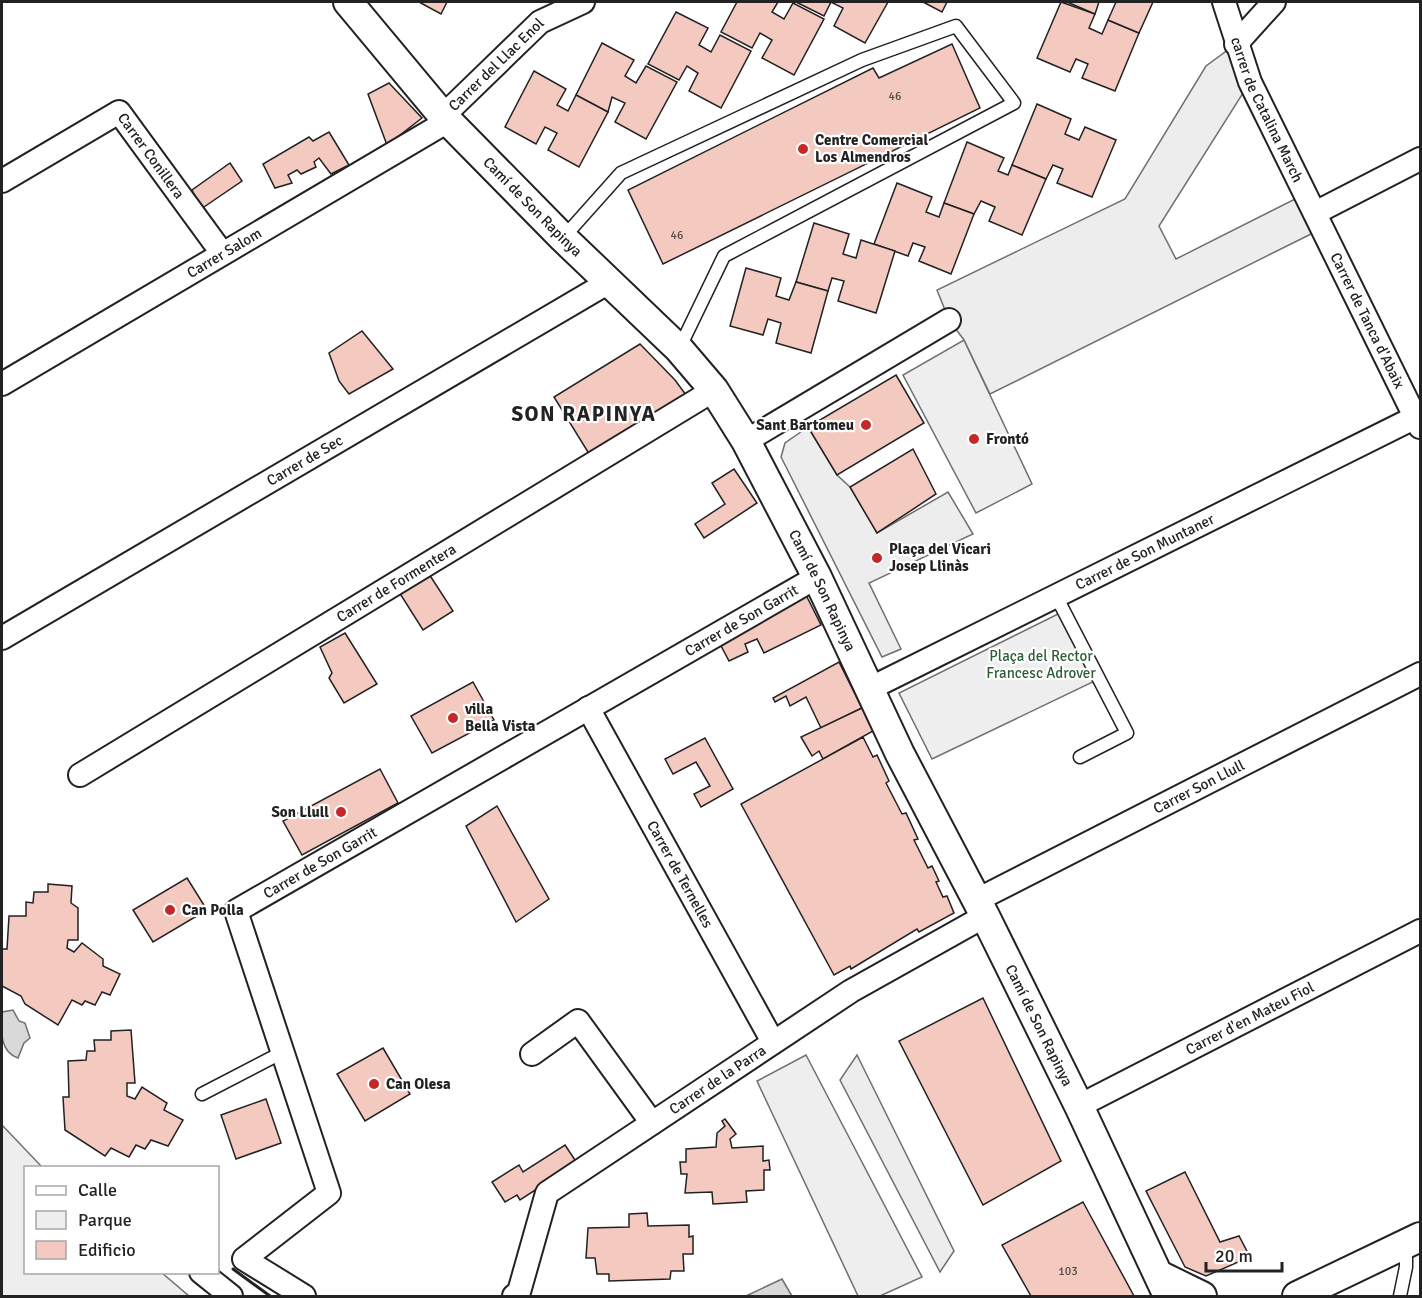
<svg xmlns="http://www.w3.org/2000/svg" width="1422" height="1298" font-family="Signika,sans-serif">
  <style>
    .green { fill: #eee; stroke: #6f6f6f; stroke-width: 1.5 }
    .parking { fill: #ededed; stroke: #6f6f6f; stroke-width: 1.5 }
    .water { fill: #d9d9d9; stroke: #6f6f6f; stroke-width: 1.5 }
    .building { fill: #f3c9c0; stroke: #222; stroke-width: 1.5 }
    .lines { fill: none; stroke-linecap: round; stroke-linejoin: round }
    .service-casing { stroke: #222; stroke-width: 15 }
    .minor-casing { stroke: #222; stroke-width: 26 }
    .tertiary-casing { stroke: #222; stroke-width: 32 }
    .service { stroke: #fff; stroke-width: 12 }
    .minor { stroke: #fff; stroke-width: 22 }
    .tertiary { stroke: #fff; stroke-width: 28 }
    .wall { stroke: #222; stroke-width: 3 }
    .poi-dot { fill: #c62828; stroke: #fff; stroke-width: 2 }
    .labels { text-anchor: middle; dominant-baseline: central; stroke-width: 4.5; stroke-linejoin: round; paint-order: stroke }
    .number-label { font-size: 12px; fill: #564c4a }
    .street-label { font-size: 15px; fill: #222; stroke: #fff }
    .poi-label { font-size: 15px; font-weight: bold; fill: #222; stroke: #fff; text-anchor: start }
    .park-label { font-size: 15px; fill: #2f5e38; stroke: #fff }
    .district-label { font-size: 21px; font-weight: bold; letter-spacing: 1.5px; fill: #222; stroke: #fff }
  </style>
  <rect width="100%" height="100%" fill="#fff"/>
  <g class="green">
    <path d="M964 340 1032 484 976 513 903 375Z"/>
    <path d="M1064 611 1099 679 932 759 899 693Z"/>
    <path d="M806 1055 922 1277 880 1296H858L757 1081Z"/>
    <path d="M2 1125 42 1167 26 1168V1272L162 1273 189 1296H2Z"/>
  </g>
  <g class="parking">
    <path d="M1236 44 1250 82 1159 226 1176 259 1305 194 1321 226 1309 235 990 394 964 340 949 320 937 290 1125 199 1206 66Z"/>
    <path d="M808 427 837 475 850 487 877 533 948 492 973 534 869 583 901 649 882 657 781 457 785 443Z"/>
    <path d="M857 1055 954 1251 940 1272 840 1080Z"/>
  </g>
  <g class="water">
    <path d="M13 1010 19 1021 25 1023 30 1038 24 1043 18 1058C0 1052 1 1033 2 1012Z"/>
    <path d="M782 1279 792 1296H746Z"/>
  </g>
  <g class="building">
    <path d="M419 2H447L441 14Z"/>
    <path d="M737 2H778L772 12 784 19 793 3 824 19 794 75 762 58 772 40 760 33 752 48 721 32Z"/>
    <path d="M796 2H888L865 43 834 26 843 8 831 2 824 16Z"/>
    <path d="M923 2H947L942 12Z"/>
    <path d="M1061 2 1095 14 1089 28 1102 34 1108 20 1139 33 1115 91 1082 78 1088 64 1076 59 1070 72 1037 58Z"/>
    <path d="M1067 2H1099L1095 14Z"/>
    <path d="M1116 2H1153L1139 33 1108 20Z"/>
    <path d="M676 12 708 28 699 45 711 52 720 35 751 51 721 108 689 91 698 73 687 66 679 80 648 64Z"/>
    <path d="M602 43 634 60 625 76 636 83 646 66 677 82 646 139 615 122 625 103 612 97 608 112 576 95Z"/>
    <path d="M952 44 980 108 663 264 628 190 873 68 879 78Z"/>
    <path d="M534 71 566 89 557 105 568 111 576 95 608 112 579 167 548 150 557 133 545 127 536 144 505 127Z"/>
    <path d="M389 83 422 118 387 145 368 94Z"/>
    <path d="M1037 104 1071 119 1065 134 1079 140 1085 127 1116 140 1092 197 1057 183 1063 169 1053 165 1046 179 1012 165Z"/>
    <path d="M329 132 349 165 331 174 319 158 314 162 316 167 301 174 297 170 288 175 292 183 275 188 263 164 309 137 313 141Z"/>
    <path d="M967 142 1004 158 998 171 1008 175 1012 165 1046 179 1022 235 989 221 995 207 981 201 974 214 944 203Z"/>
    <path d="M230 163 242 181 201 209 192 190Z"/>
    <path d="M897 183 932 197 926 212 939 217 944 203 974 214 951 274 919 261 925 247 913 243 908 256 874 244Z"/>
    <path d="M814 223 849 234 843 254 856 258 861 240 895 251 876 313 838 301 844 281 832 278 828 291 796 282Z"/>
    <path d="M746 268 781 278 776 296 789 300 796 282 828 291 811 353 776 343 781 323 768 319 763 335 730 326Z"/>
    <path d="M362 331 393 369 349 394 339 381 329 353Z"/>
    <path d="M640 344 675 380 689 399 591 457 554 397Z"/>
    <path d="M896 375 924 423 837 475 808 427Z"/>
    <path d="M913 449 936 494 877 533 850 487Z"/>
    <path d="M734 469 757 503 704 538 695 524 725 504 712 483Z"/>
    <path d="M429 574 453 611 423 630 399 592Z"/>
    <path d="M805 593 821 625 764 653 757 639 745 644 748 652 729 661 718 640Z"/>
    <path d="M345 633 377 684 344 703 329 678 332 673 320 647Z"/>
    <path d="M839 662 862 708 821 728 806 697 790 706 786 696 775 702 773 698Z"/>
    <path d="M473 682 494 720 432 753 411 716Z"/>
    <path d="M862 708 873 731 823 759 819 751 812 756 801 737Z"/>
    <path d="M863 737 873 757 877 755 889 781 886 783 902 814 906 813 918 839 914 840 928 868 932 866 939 881 936 882 943 897 947 896 954 913 919 932 917 929 851 969 850 966 834 975 741 804Z"/>
    <path d="M705 738 733 789 701 807 694 794 710 786 696 762 673 774 665 759Z"/>
    <path d="M380 769 398 803 302 855 283 821Z"/>
    <path d="M497 806 549 899 516 922 466 826Z"/>
    <path d="M187 878 207 910 153 942 133 910Z"/>
    <path d="M48 884 72 886 71 903 78 908V940H68L67 948 74 952 82 943 103 959V966L120 974 110 995 102 992 95 1005 85 1001 82 1005 72 1000 58 1025 25 1004 21 996 2 986V949H7L9 916H26V902L33 903 34 892H48Z"/>
    <path d="M983 998 1061 1161 983 1205 899 1041Z"/>
    <path d="M131 1030 135 1083H127V1096L135 1099 142 1087 167 1103 164 1110 183 1120 168 1146 151 1140 145 1149 136 1145 129 1157 111 1148 105 1156 65 1130 63 1097H69L68 1061 86 1060 87 1051H95L94 1040H111V1031Z"/>
    <path d="M383 1048 410 1094 365 1121 337 1074Z"/>
    <path d="M266 1099 281 1143 236 1159 221 1115Z"/>
    <path d="M725 1119 736 1134 730 1139 732 1148 763 1146V1161L769 1160 770 1170H764V1190L746 1191 747 1202 713 1204 712 1192 685 1193 687 1174H681L680 1162H686V1149L716 1147 717 1133 725 1126 722 1121Z"/>
    <path d="M565 1145 577 1163 520 1200 517 1195 505 1202 492 1182 519 1165 523 1172Z"/>
    <path d="M1185 1172 1220 1242 1239 1236 1250 1257 1206 1276 1185 1267 1146 1191Z"/>
    <path d="M1083 1202 1134 1296H1031L1002 1245Z"/>
    <path d="M647 1213 648 1226 689 1225V1237L693 1236V1254H683L684 1271H671L670 1279 609 1281V1274H597L595 1258H586L588 1228 629 1227V1214Z"/>
  </g>
  <g class="lines">
    <g class="service-casing">
      <g id="service">
        <path d="M563 238 621 173 862 60 956 26 1014 103 724 256 679 349"/>
        <path d="M1056 596 1127 733 1080 757"/>
        <path d="M202 1094 283 1052"/>
        <path d="M1400 1296 1406 1267V1245"/>
      </g>
    </g>
    <g class="minor-casing">
      <g id="minor">
        <path id="s1" d="M1224 2 1250 82 1420 427"/>
        <path d="M1236 44 1274 2"/>
        <path id="s2" d="M443 116 540 22 583 2"/>
        <path id="s3" d="M2 181 119 112 222 253"/>
        <path d="M1315 213 1420 159"/>
        <path id="s4" d="M2 384 448 121"/>
        <path d="M746 441 949 320"/>
        <path id="s5" d="M2 638 609 282"/>
        <path id="s6" d="M869 689 1420 415"/>
        <path id="s7" d="M588 708 773 1042"/>
        <path id="s8" d="M80 775 714 390"/>
        <path id="s9" d="M977 900 1420 674"/>
        <path d="M532 1054 578 1021 652 1123"/>
        <path id="s10" d="M1079 1106 1420 931"/>
        <path d="M201 1272 231 1296"/>
        <path id="s11" d="M304 1296 244 1259 329 1193 236 911 817 577"/>
        <path id="s12" d="M514 1296 519 1292 547 1193 851 991 985 916"/>
      </g>
    </g>
    <g class="tertiary-casing">
      <g id="tertiary">
        <path id="s13" d="M348 2 443 116 563 238 679 349 714 390 746 441 817 577 900 754 985 916 1079 1106 1168 1296"/>
        <path d="M1159 1275 1202 1296"/>
        <path d="M1297 1296 1420 1237"/>
      </g>
    </g>
    <use href="#service" class="service"/>
    <use href="#minor" class="minor"/>
    <use href="#tertiary" class="tertiary"/>
    <path class="wall" d="M233 1269 270 1296"/>
  </g>
  <g class="poi-dot">
    <circle cx="803" cy="149" r="6"/>
    <circle cx="866" cy="425" r="6"/>
    <circle cx="974" cy="439" r="6"/>
    <circle cx="877" cy="558" r="6"/>
    <circle cx="453" cy="718" r="6"/>
    <circle cx="341" cy="812" r="6"/>
    <circle cx="170" cy="910" r="6"/>
    <circle cx="374" cy="1084" r="6"/>
  </g>
  <g class="labels">
    <g class="number-label">
      <text x="895" y="96">46</text>
      <text x="677" y="235">46</text>
      <text x="1068" y="1271">103</text>
    </g>
    <g class="street-label">
      <text stroke="none"><textPath href="#s2" startOffset="74">Carrer del Llac Enol</textPath></text>
      <text stroke="none"><textPath href="#s1" startOffset="116">carrer de Catalina March</textPath></text>
      <text stroke="none"><textPath href="#s3" startOffset="190">Carrer Conillera</textPath></text>
      <text stroke="none"><textPath href="#s13" startOffset="276">Camí de Son Rapinya</textPath></text>
      <text stroke="none"><textPath href="#s4" startOffset="258">Carrer Salom</textPath></text>
      <text stroke="none"><textPath href="#s1" startOffset="350">Carrer de Tanca d'Abaix</textPath></text>
      <text stroke="none"><textPath href="#s5" startOffset="351">Carrer de Sec</textPath></text>
      <text stroke="none"><textPath href="#s6" startOffset="308">Carrer de Son Muntaner</textPath></text>
      <text stroke="none"><textPath href="#s8" startOffset="370">Carrer de Formentera</textPath></text>
      <text stroke="none"><textPath href="#s13" startOffset="762">Camí de Son Rapinya</textPath></text>
      <text stroke="none"><textPath href="#s11" startOffset="1058">Carrer de Son Garrit</textPath></text>
      <text stroke="none"><textPath href="#s9" startOffset="249">Carrer Son Llull</textPath></text>
      <text stroke="none"><textPath href="#s11" startOffset="572">Carrer de Son Garrit</textPath></text>
      <text stroke="none"><textPath href="#s7" startOffset="190">Carrer de Ternelles</textPath></text>
      <text stroke="none"><textPath href="#s10" startOffset="192">Carrer d'en Mateu Fiol</textPath></text>
      <text stroke="none"><textPath href="#s13" startOffset="1248">Camí de Son Rapinya</textPath></text>
      <text stroke="none"><textPath href="#s12" startOffset="314">Carrer de la Parra</textPath></text>
    </g>
    <g class="poi-label">
      <text x="815" y="140">Centre Comercial<tspan x="815" dy="17">Los Almendros</tspan></text>
      <text x="854" y="425" text-anchor="end">Sant Bartomeu</text>
      <text x="986" y="439">Frontó</text>
      <text x="889" y="549">Plaça del Vicari<tspan x="889" dy="17">Josep Llinàs</tspan></text>
      <text x="465" y="709">villa<tspan x="465" dy="17">Bella Vista</tspan></text>
      <text x="329" y="812" text-anchor="end">Son Llull</text>
      <text x="182" y="910">Can Polla</text>
      <text x="386" y="1084">Can Olesa</text>
    </g>
    <g class="park-label">
      <text x="1041" y="656">Plaça del Rector<tspan x="1041" dy="17">Francesc Adrover</tspan></text>
    </g>
    <g class="district-label">
      <text x="584" y="414">SON RAPINYA</text>
    </g>
  </g>
  <rect width="1422" height="1298" fill="none" stroke="#222222" stroke-width="6"/>
  <rect x="24" y="1166" width="195" height="108" fill="#ffffff" stroke="#a7a7a7" stroke-width="1.5"/>
  <rect x="36" y="1186" width="30" height="9" fill="#ffffff" stroke="#a7a7a7" stroke-width="1.5"/>
  <text x="78" y="1196" font-size="18" fill="#222222">Calle</text>
  <rect x="36" y="1211" width="30" height="18" fill="#eeeeee" stroke="#a7a7a7" stroke-width="1.5"/>
  <text x="78" y="1226" font-size="18" fill="#222222">Parque</text>
  <rect x="36" y="1241" width="30" height="18" fill="#f3c9c0" stroke="#a7a7a7" stroke-width="1.5"/>
  <text x="78" y="1256" font-size="18" fill="#222222">Edificio</text>
  <path d="M1206 1262v9h76v-9" fill="none" stroke="#222222" stroke-width="3"/>
  <text x="1215" y="1262" font-size="18" fill="#222222" stroke="#ffffff" stroke-width="4.5" paint-order="stroke">20 m</text>
</svg>
